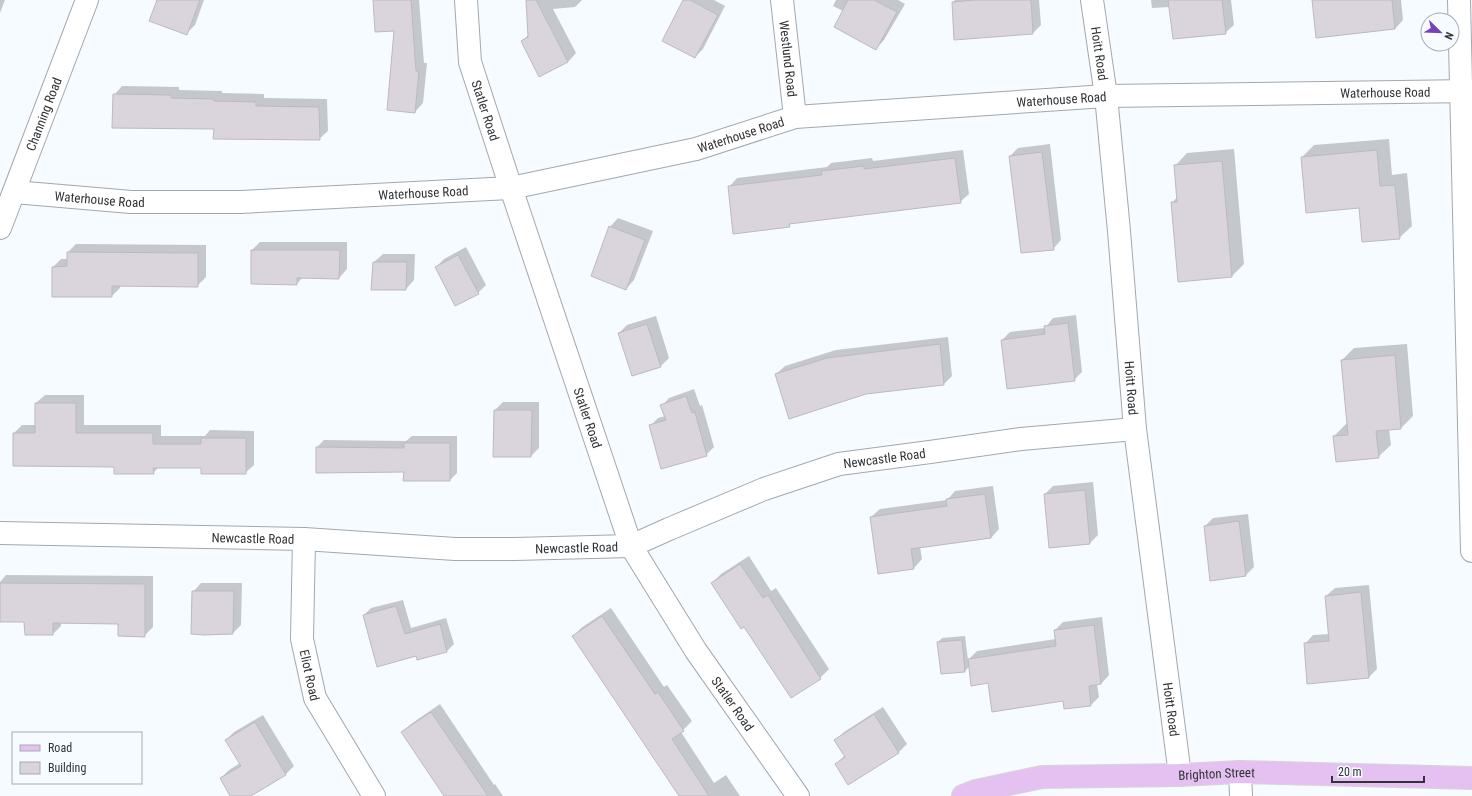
<svg xmlns="http://www.w3.org/2000/svg" width="1472" height="796" font-family="'Roboto Condensed',sans-serif">
  <style>
    .shadow { fill: #0003 }
    .building { fill: #dad5dd; stroke: #bdb9c0 }
    .lines { fill: none; stroke-linecap: round; stroke-linejoin: round }
    .minor-casing { stroke: #a1a8ae; stroke-width: 24 }
    .major-casing { stroke: #d6d6d7; stroke-width: 24 }
    .minor { stroke: #fff; stroke-width: 22 }
    .major { stroke: #e5c1f1; stroke-width: 22 }
    .labels { text-anchor: middle; dominant-baseline: central; stroke-width: 3; stroke-linejoin: round; paint-order: stroke }
    .street-label { font-size: 13px; fill: #313336; stroke: #f6fbff }
  </style>
  <rect width="100%" height="100%" fill="#f6fbff"/>
  <g class="shadow">
    <path d="M0 0H5L0 13Z"/>
    <path d="M158 0H204L195 25 187 33Z"/>
    <path d="M374 0H419L424 63H427L423 103 415 112 395 30Z"/>
    <path d="M527 0H582L575 7 553 9 576 53 568 62 522 41 529 34Z"/>
    <path d="M684 0H714L725 6 703 49 695 57Z"/>
    <path d="M836 0H898L905 4 884 40 876 49 843 11 833 6Z"/>
    <path d="M955 0H1039L1041 25 1033 33 953 2Z"/>
    <path d="M1151 0H1231L1234 25 1225 33 1170 7 1152 8Z"/>
    <path d="M1313 0H1401L1403 20 1395 29Z"/>
    <path d="M122 86 179 87V90L222 91V93L264 94V98L327 99 328 131 319 139 215 128 114 95Z"/>
    <path d="M1389 139 1392 175 1407 173 1412 226 1399 238 1360 207 1302 157 1314 145Z"/>
    <path d="M1050 144 1061 240 1053 249 1010 156 1018 148Z"/>
    <path d="M1234 149 1244 264 1232 276 1172 203 1178 196 1175 166 1187 153Z"/>
    <path d="M963 150 969 194 960 202 792 222 789 226 729 187 737 178 827 167 831 163 872 158 873 161Z"/>
    <path d="M618 218 653 231 634 280 626 289 610 227Z"/>
    <path d="M260 242H347V269L339 278 303 277 297 284 252 250Z"/>
    <path d="M76 244 206 245V277L197 286 120 285V288L112 296H53V267L61 259H68V252Z"/>
    <path d="M466 247 486 285 478 293 436 267 444 259Z"/>
    <path d="M383 254H415L414 280 406 289H372L374 262Z"/>
    <path d="M1076 315 1082 372 1074 380 1002 340 1010 332 1045 328 1053 318Z"/>
    <path d="M656 316 669 358 661 366 619 333 627 325Z"/>
    <path d="M948 337 952 376 944 384 866 393 776 374 785 366 836 350Z"/>
    <path d="M1407 344 1413 416 1401 428 1389 429 1391 445 1378 457 1334 436 1346 424H1348L1342 360 1354 348Z"/>
    <path d="M694 389 700 406 702 405 714 447 706 455 651 425 658 418 665 416 662 406 669 398Z"/>
    <path d="M45 395H84V425H161V436H205L210 430 254 431V465L245 473 202 468 159 467 153 473 115 466 14 433 22 425H36V403Z"/>
    <path d="M503 402H539V448L531 456H494L495 410Z"/>
    <path d="M412 436H457V473L450 480 405 471 317 472V447L324 440 406 441Z"/>
    <path d="M1093 482 1098 535 1090 543 1045 494 1053 486Z"/>
    <path d="M993 486 999 529 991 538 920 547 922 559 914 568 871 517 880 509 947 500 955 491Z"/>
    <path d="M1248 514 1254 567 1246 575 1205 526 1213 518Z"/>
    <path d="M749 556 771 591 776 588 829 669 820 678 791 697 744 625 712 583 721 574Z"/>
    <path d="M6 575 153 576V627L144 636 119 623H61V626L53 634 25 621H0V582Z"/>
    <path d="M201 583H242L241 625 233 633 193 592Z"/>
    <path d="M1369 585 1377 669 1369 677 1305 644 1313 635 1330 634 1326 596 1335 588Z"/>
    <path d="M403 600 411 628 446 618 454 644 447 651 418 659 417 655 364 615 371 608Z"/>
    <path d="M611 608 664 687 667 685 692 721 681 732 714 783 726 775 740 796H680L573 637 581 628Z"/>
    <path d="M1102 617 1109 675 1101 684H1097L1099 697 1091 705 988 682 970 666 965 671 938 642 942 638 965 636 968 660 977 651 1056 639 1055 630 1063 622Z"/>
    <path d="M440 704 494 785 495 784 503 796H445L402 732 411 724Z"/>
    <path d="M883 707 907 744 899 752 849 784 836 764 845 755 836 740 844 732Z"/>
    <path d="M263 715 294 766 286 774 249 796H232L221 778 229 770 240 763 226 740 234 732Z"/>
  </g>
  <g class="building">
    <path d="M157 0H200L187 35 149 21Z"/>
    <path d="M373 0H411L416 71H419L415 113 387 110 394 31 375 32Z"/>
    <path d="M526 0H536L568 62 539 77 521 41 528 37Z"/>
    <path d="M683 0H690L718 15 695 58 662 41Z"/>
    <path d="M848 0H874L897 12 876 50 834 27Z"/>
    <path d="M975 0H1031L1033 34 954 40 952 2Z"/>
    <path d="M1168 0H1222L1226 34 1173 39Z"/>
    <path d="M1312 0H1392L1395 29 1316 38Z"/>
    <path d="M113 94 171 95V98L214 99V101L256 102V106L319 107 320 140 213 139 214 129 112 128Z"/>
    <path d="M1377 150 1380 186 1395 185 1400 239 1362 242 1359 208 1306 213 1301 157Z"/>
    <path d="M1042 152 1054 250 1021 253 1009 156Z"/>
    <path d="M955 158 961 203 789 224 790 227 733 234 728 186 822 175 821 171 864 166V169Z"/>
    <path d="M1222 161 1232 277 1178 282 1171 202H1177L1174 165Z"/>
    <path d="M609 226 645 240 626 290 591 276Z"/>
    <path d="M251 250H340L339 279 297 278V285L251 284Z"/>
    <path d="M67 252 198 253V287L112 286V297H52V267L67 266Z"/>
    <path d="M458 255 479 294 455 306 435 267Z"/>
    <path d="M373 262H407L406 290H371Z"/>
    <path d="M1068 323 1075 381 1007 389 1001 340 1045 334 1044 326Z"/>
    <path d="M647 324 661 367 632 376 618 333Z"/>
    <path d="M940 344 944 385 866 394 789 419 775 374 827 358Z"/>
    <path d="M1395 355 1401 429 1376 431 1379 458 1336 462 1333 436 1348 435 1341 360Z"/>
    <path d="M686 396 692 413 695 412 707 456 661 469 649 425 666 420 660 405Z"/>
    <path d="M35 403H76V433H153V444H201V438H246V474H201V468H153L154 474H114V467L13 466V433H35Z"/>
    <path d="M494 410H532L531 457H493Z"/>
    <path d="M404 443H450V481H403L404 472 316 473V447L404 448Z"/>
    <path d="M1085 490 1090 544 1049 548 1044 494Z"/>
    <path d="M985 494 991 538 911 549 914 569 878 574 870 517 947 506 946 499Z"/>
    <path d="M1239 521 1246 576 1210 581 1204 526Z"/>
    <path d="M740 564 763 598 768 595 821 679 791 698 744 627 741 629 711 583Z"/>
    <path d="M0 583 145 584V637L118 636V624L53 623V635H25L24 622H0Z"/>
    <path d="M192 591H234L233 634 204 635 191 634Z"/>
    <path d="M1361 592 1369 678 1307 684 1304 643 1329 641 1325 596Z"/>
    <path d="M396 606 405 634 440 624 447 652 417 660 416 656 377 667 363 615Z"/>
    <path d="M602 616 655 694 658 692 684 731 672 739 709 796H679L572 636Z"/>
    <path d="M1094 625 1101 684 1089 686 1091 706 1064 709 1063 701 992 712 988 683 971 686 968 659 1056 646 1054 630Z"/>
    <path d="M962 640 965 672 941 674 937 642Z"/>
    <path d="M431 712 488 796H444L401 732Z"/>
    <path d="M874 714 899 753 848 785 835 764 845 757 834 740Z"/>
    <path d="M255 722 286 775 251 796H230L220 778 241 766 225 740Z"/>
  </g>
  <g class="lines">
    <g class="minor-casing">
      <g id="minor">
        <path id="s1" d="M466 0 470 62 511 188 631 546 696 651 798 796"/>
        <path id="s2" d="M782 0 795 117"/>
        <path id="s3" d="M1092 0 1106 96 1119 231 1135 429 1180 775"/>
        <path d="M1459 0 1472 551"/>
        <path id="s4" d="M14 192 131 202H241L511 188 696 149 795 117 1106 96 1472 91"/>
        <path id="s5" d="M0 228 87 0"/>
        <path id="s6" d="M0 533 304 539 455 549H515L631 546 669 529 764 489 839 464 930 452 1021 439 1135 429"/>
        <path id="s7" d="M304 539 302 639 315 698 374 796"/>
        <path d="M1240 772 1241 796"/>
      </g>
    </g>
    <g class="major-casing">
      <g id="major">
        <path id="s8" d="M963 796 976 791 1042 777 1180 775 1240 772 1472 778"/>
      </g>
    </g>
    <use href="#minor" class="minor"/>
    <use href="#major" class="major"/>
  </g>
  <g class="labels">
    <g class="street-label">
      <text stroke="none"><textPath href="#s3" startOffset="54">Hoitt Road</textPath></text>
      <text stroke="none"><textPath href="#s2" startOffset="59">Westlund Road</textPath></text>
      <text stroke="none"><textPath href="#s4" startOffset="1382">Waterhouse Road</textPath></text>
      <text stroke="none"><textPath href="#s4" startOffset="1058">Waterhouse Road</textPath></text>
      <text stroke="none"><textPath href="#s1" startOffset="113">Statler Road</textPath></text>
      <text stroke="none"><textPath href="#s5" startOffset="122">Channing Road</textPath></text>
      <text stroke="none"><textPath href="#s4" startOffset="734">Waterhouse Road</textPath></text>
      <text stroke="none"><textPath href="#s4" startOffset="410">Waterhouse Road</textPath></text>
      <text stroke="none"><textPath href="#s4" startOffset="86">Waterhouse Road</textPath></text>
      <text stroke="none"><textPath href="#s3" startOffset="390">Hoitt Road</textPath></text>
      <text stroke="none"><textPath href="#s1" startOffset="437">Statler Road</textPath></text>
      <text stroke="none"><textPath href="#s6" startOffset="901">Newcastle Road</textPath></text>
      <text stroke="none"><textPath href="#s6" startOffset="253">Newcastle Road</textPath></text>
      <text stroke="none"><textPath href="#s6" startOffset="577">Newcastle Road</textPath></text>
      <text stroke="none"><textPath href="#s7" startOffset="137">Eliot Road</textPath></text>
      <text stroke="none"><textPath href="#s1" startOffset="760">Statler Road</textPath></text>
      <text stroke="none"><textPath href="#s3" startOffset="714">Hoitt Road</textPath></text>
      <text stroke="none"><textPath href="#s8" startOffset="256">Brighton Street</textPath></text>
    </g>
  </g>
  <rect x="12" y="732" width="130" height="52" fill="#f6fbff" stroke="#a7abaf"/>
  <rect x="20" y="745" width="20" height="6" fill="#e5c1f1" stroke="#a7abaf"/>
  <text x="48" y="752" font-size="12" fill="#313336">Road</text>
  <rect x="20" y="762" width="20" height="12" fill="#dad5dd" stroke="#a7abaf"/>
  <text x="48" y="772" font-size="12" fill="#313336">Building</text>
  <g transform="translate(1440 32) rotate(113)"><circle r="19" fill="#f6fbff" stroke="#a7abaf"/>
  <path d="M0-3L7 15L0 10L-7 15Z" fill="#7740b7"/>
  <text y="-6" font-size="11" font-weight="bold" text-anchor="middle" fill="#313336">N</text>
  </g>
  <path d="M1332 776v6h92v-6" fill="none" stroke="#313336" stroke-width="2"/>
  <text x="1338" y="776" font-size="12" fill="#313336" stroke="#f6fbff" stroke-width="3" paint-order="stroke">20 m</text>
</svg>
